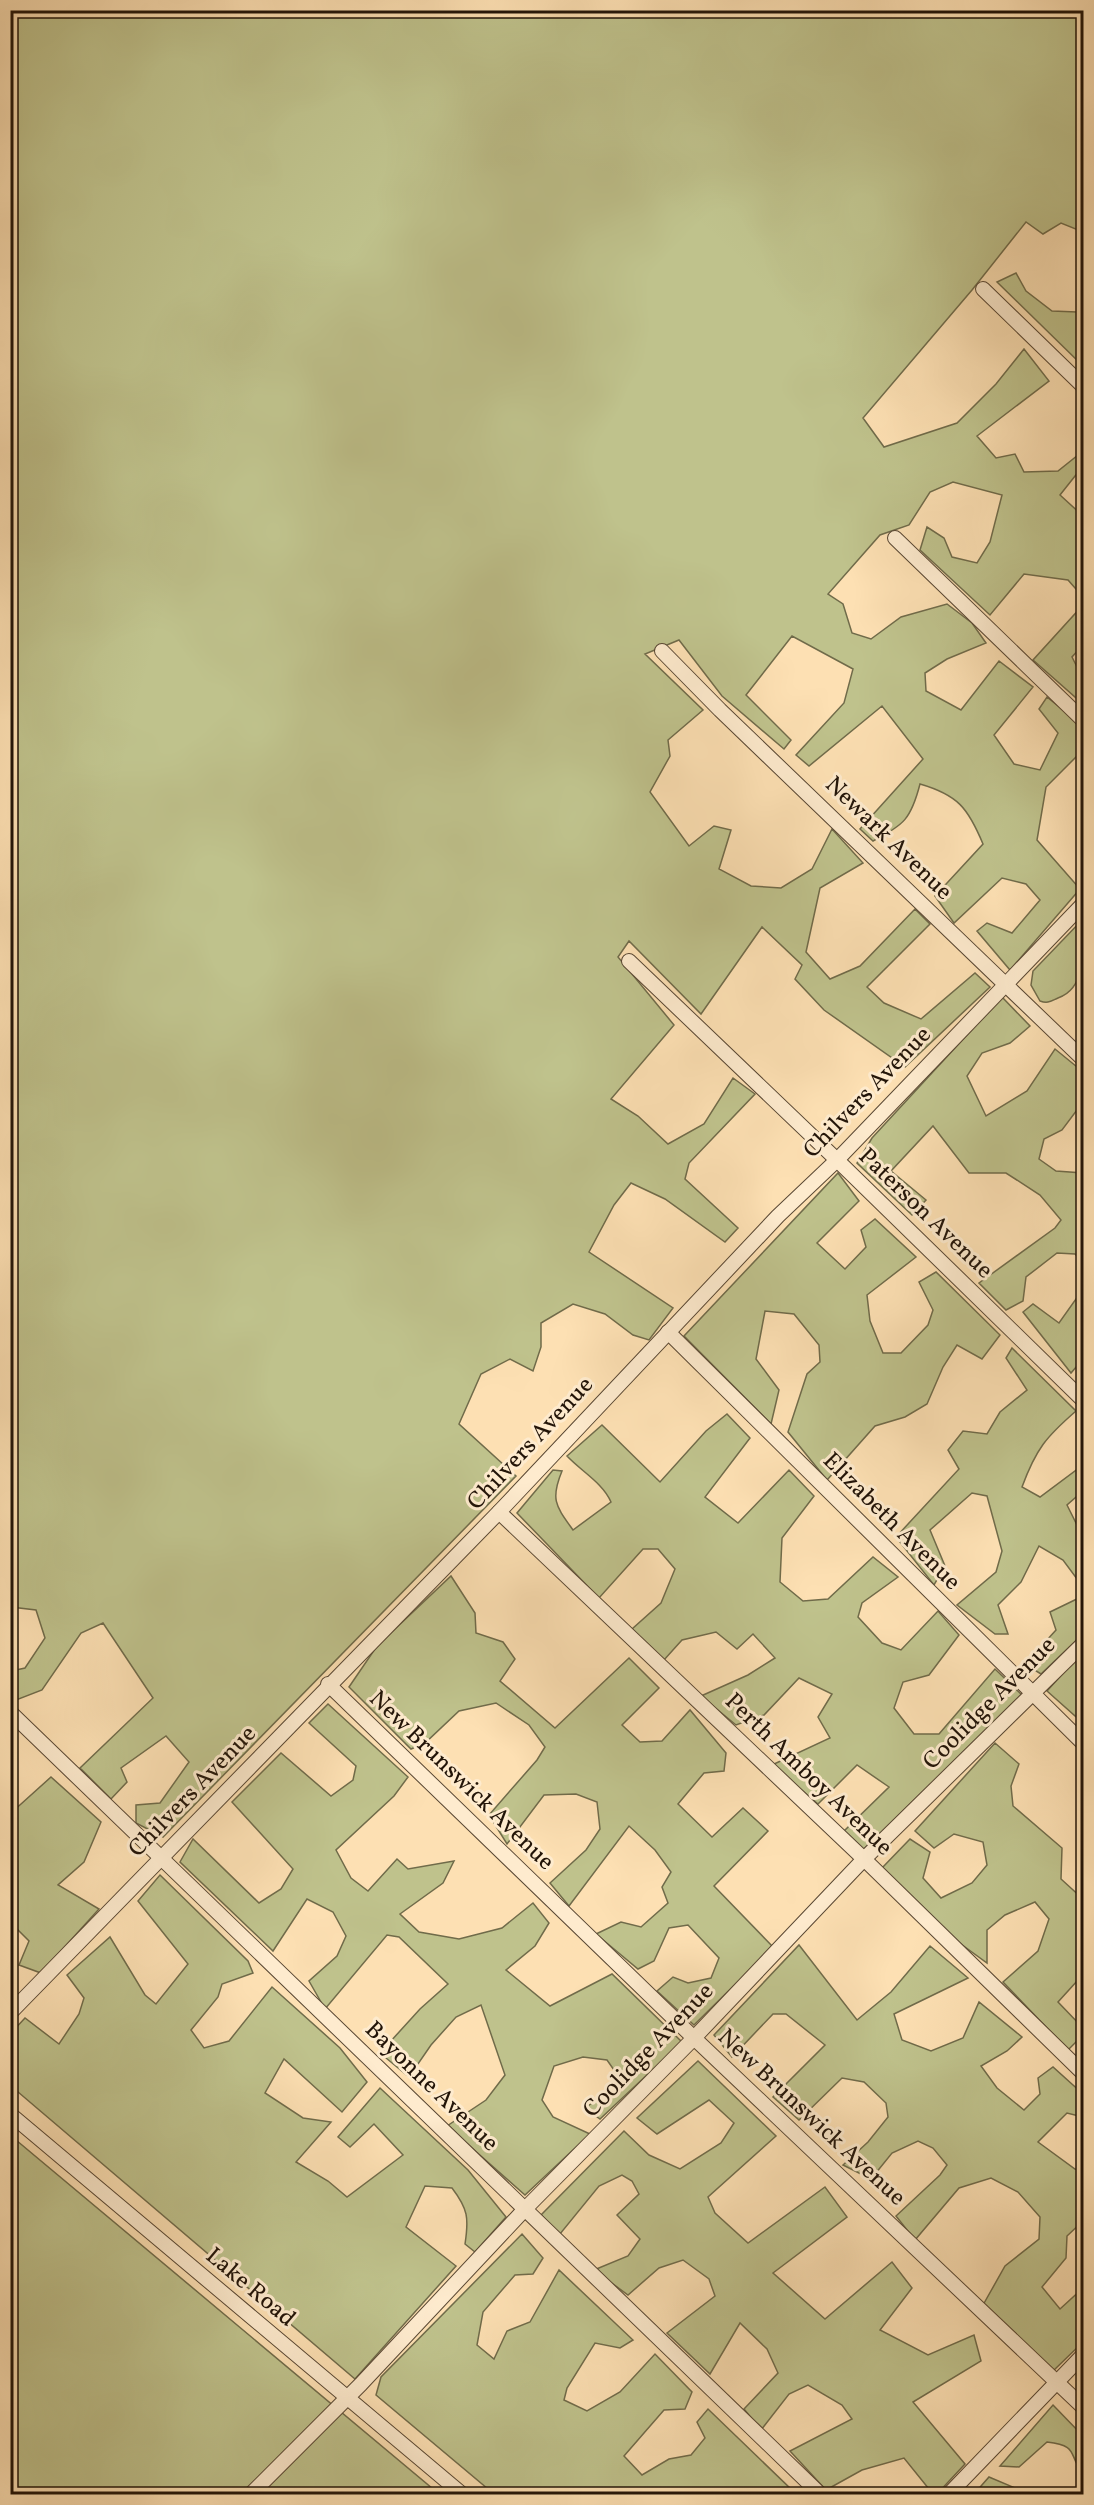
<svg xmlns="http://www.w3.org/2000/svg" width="1094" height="2505" font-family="Vollkorn,serif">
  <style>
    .green { fill: #bfc28c; stroke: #706b4a; stroke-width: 1.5 }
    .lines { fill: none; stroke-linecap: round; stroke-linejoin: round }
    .minor-casing { stroke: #594733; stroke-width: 16 }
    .minor { stroke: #feebce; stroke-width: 14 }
    .labels { text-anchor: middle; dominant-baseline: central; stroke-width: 6; stroke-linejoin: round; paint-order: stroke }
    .street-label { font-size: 24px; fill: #221408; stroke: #feebce }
  </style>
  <rect width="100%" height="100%" fill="#fde0b3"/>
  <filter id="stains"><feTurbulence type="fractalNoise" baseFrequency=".00333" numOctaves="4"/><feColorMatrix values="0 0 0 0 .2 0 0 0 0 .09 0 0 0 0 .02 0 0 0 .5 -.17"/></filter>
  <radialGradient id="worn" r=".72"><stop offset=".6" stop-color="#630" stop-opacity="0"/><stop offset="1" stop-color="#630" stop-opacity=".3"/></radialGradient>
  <g class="green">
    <path d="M11 11H1083V232L1061 223 1043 234 1026 222 972 290 863 418 884 447 957 423 996 384 1024 349 1049 381 977 436 996 458 1015 454 1024 472 1058 471 1083 451V466L1060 495 1083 516V597L1068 580 1024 574 990 615 920 550 927 527 944 538 952 557 977 563 990 542 1002 495 953 482 930 492 909 525 880 535 828 594 843 604 852 633 871 639 901 617 947 604 972 623 986 643 947 659 925 673 926 691 961 710 999 661 1033 687 994 735 1014 764 1040 770 1058 733 1039 709 1047 697 1080 724 1083 750 1046 787 1037 840 1080 889 1010 970 977 931 987 923 1012 933 1040 900 1026 884 1002 878 954 923 935 896 983 844C968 808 958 795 920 784 911 819 904 825 873 841L860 829 923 759 882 706 809 766 796 755 844 703 853 669 792 636 746 695 791 740 784 749 722 696 679 640 645 654 703 710 668 740 670 756 650 792 689 846 714 826 731 830 719 869 751 886 781 888 812 869 832 829 863 863 820 888 806 952 830 979 860 966 915 909 930 924 867 987 884 1003 921 1019 975 973 990 987 905 1067 824 1010 795 979 802 965 762 927 701 1014 629 941 618 957 674 1025 611 1099 638 1116 668 1144 704 1124 733 1078 755 1094 689 1163 685 1179 738 1228 725 1242 665 1199 631 1183 614 1205 589 1252 673 1308 649 1340 633 1335 605 1314 573 1304 541 1323V1347L533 1371 510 1359 481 1374 459 1424 516 1476 163 1837 136 1823V1805L160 1803 189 1762 166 1736 121 1768 127 1782 111 1799 80 1768 153 1698 103 1623 81 1633 42 1690 11 1702V1671L25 1668 45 1638 36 1610 11 1607Z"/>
    <path d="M1083 258V366L997 282 1016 273 1026 291 1052 311 1077 312Z"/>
    <path d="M1083 605V645L1072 657 1083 679V704L1033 660Z"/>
    <path d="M1083 919C1084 944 1088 988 1058 998 1051 1001 1048 1004 1040 1001L1031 985 1033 971Z"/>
    <path d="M1002 997 1030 1026 1010 1043 982 1053 967 1076 986 1116 1027 1091 1055 1049 1082 1071 1083 1102 1062 1130 1044 1139 1039 1159 1056 1171 1083 1173V1262L1075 1254 1057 1253 1026 1277 1023 1301 1006 1310 979 1283 1055 1228 1061 1220 1040 1195 1006 1173H969L933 1126 891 1171 926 1200 912 1215 857 1163 872 1138Z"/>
    <path d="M838 1173 859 1201 817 1243 845 1269 866 1247 861 1230 875 1219 916 1257 867 1295 870 1321 883 1353H901L928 1325 933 1310 919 1282 936 1272 1000 1335 982 1359 957 1345 943 1367 927 1404 905 1417 875 1426 827 1480 788 1432 807 1374 820 1362 819 1345 794 1314 765 1311 756 1359 779 1390 771 1424 684 1336Z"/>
    <path d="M1083 1289V1359L1071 1373 1023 1312 1033 1304 1059 1323Z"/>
    <path d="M1012 1348 1076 1411C1046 1437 1036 1449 1022 1487L1040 1497 1083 1465V1491L1067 1505 1083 1537V1587L1063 1560 1039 1546 1021 1582 998 1605 1008 1634H995L957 1605 996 1572 1002 1551 987 1496 972 1493 930 1530 945 1566 934 1585 896 1537 959 1469 948 1450 963 1431 987 1434 1000 1412 1027 1390 1006 1358Z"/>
    <path d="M727 1414 750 1438 705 1497 738 1523 789 1470 814 1496 782 1538 780 1582 803 1601 828 1599 873 1557 898 1577 862 1603 858 1617 882 1643 901 1650 938 1611 959 1635 929 1675 903 1682 894 1708 914 1734H939L995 1669 1022 1695 862 1851 843 1832 889 1787 857 1765 818 1804 772 1765 830 1738 818 1717 832 1694 799 1678 764 1715 736 1725 701 1696 748 1675 775 1658 753 1634 737 1649 716 1632 682 1640 664 1660 632 1629 661 1603 675 1569 658 1549H643L599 1598 517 1513 553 1470 562 1471C550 1500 556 1506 573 1530L611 1502C603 1483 581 1471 567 1456L602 1425 660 1482 706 1431Z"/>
    <path d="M451 1576 475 1613 476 1633 503 1642 515 1659 500 1681 555 1728 629 1658 659 1688 622 1725 640 1742 662 1741 690 1710 726 1753 724 1771 704 1773 678 1804 712 1837 743 1808 768 1831 714 1886 773 1947 694 2025 657 1991 673 1977 688 1983 711 1978 719 1958 688 1925 669 1928 654 1961 638 1969 596 1934 621 1922 641 1927 668 1903 662 1887 671 1872 655 1850 629 1826 569 1906 550 1883 586 1850 600 1829 597 1802 576 1794 544 1795 507 1844 489 1815 537 1760 545 1747 529 1725 496 1703 459 1711 425 1743 411 1749 349 1687 377 1646Z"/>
    <path d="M1083 1596V1634L1041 1674 1025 1664 1056 1630 1050 1612Z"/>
    <path d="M1083 1651V1723L1047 1691Z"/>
    <path d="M328 1704 408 1777 394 1796 336 1850 351 1878 368 1891 397 1859 408 1869 454 1861 443 1883 400 1914 419 1932 459 1939 502 1928 533 1903 549 1923 535 1946 506 1970 550 2006 612 1974 682 2042 600 2119 585 2108 614 2088 619 2077 607 2060 583 2057 554 2066 542 2100 553 2117 590 2134 525 2195 447 2126 486 2100 505 2075 481 2005 456 2017 431 2045 409 2077 380 2053 420 2009 448 1984 399 1937 387 1935 325 2009 309 1981 337 1956 346 1936 333 1912 307 1899 273 1951 180 1862 193 1839 259 1903 281 1889 293 1869 232 1802 281 1753 331 1796 353 1780 356 1766 309 1723Z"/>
    <path d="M995 1743 1019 1764 1011 1786 1013 1806 1062 1848 1061 1879 1083 1899V1980H1078L1058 2002 1083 2028V2035L1068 2050 1003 1982 1038 1951 1049 1919 1035 1902 1005 1915 987 1930V1963L954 1939 882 1868 910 1839 930 1852 923 1878 941 1898 972 1883 987 1865 983 1842 954 1834 934 1848 915 1831Z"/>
    <path d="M51 1777 101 1822 84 1862 58 1885 99 1909 41 1973 19 1965 29 1941 11 1923V1813Z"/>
    <path d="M160 1875 248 1961 253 1973 222 1984 218 1997 191 2030 204 2048 229 2041 272 1987 340 2048 367 2082 342 2112 284 2059 265 2093 303 2118 331 2122 296 2162 328 2181 347 2197 403 2155 374 2124 350 2147 338 2137 380 2088 468 2170 506 2217 475 2252 465 2244C469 2218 468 2209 452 2188L425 2186 406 2227 456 2266 355 2379 11 2086V2033L25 2018 59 2044 79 2014 84 1998 67 1975 110 1937 145 1995 156 2004 188 1964 138 1901Z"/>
    <path d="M799 1945 857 2020 891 1992 930 1946 968 1978 894 2014 902 2040 931 2051 963 2038 979 2002 1022 2037 1007 2051 981 2066 997 2088 1024 2110 1040 2094 1038 2078 1053 2067 1083 2094V2117L1067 2113 1038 2142 1075 2169 1083 2171V2221L1067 2236 1066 2258 1042 2287 1060 2309 1083 2288V2342L1051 2373 983 2305 1005 2266 1039 2239 1040 2217 1018 2192 991 2178 959 2188 915 2240 896 2216 940 2175 947 2165 933 2148 918 2141 892 2153 871 2179 843 2165 868 2142 888 2117 886 2103 864 2082 842 2078 799 2120 773 2097 825 2045 786 2014H773L732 2057 714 2035Z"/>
    <path d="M698 2061 776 2136 708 2197 715 2213 748 2243 825 2187 847 2217 773 2273 825 2319 892 2262 912 2288 880 2330 928 2355 974 2335 981 2361 913 2402 965 2464 937 2494H933L904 2458 862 2470 826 2490 790 2451 852 2419 842 2405 808 2385 789 2394 761 2430 744 2409 778 2373 767 2349 740 2323 710 2374 667 2333 715 2296 709 2279 683 2260 659 2268 628 2295 594 2270 628 2256 640 2239 617 2215 639 2194 632 2181 622 2175 599 2186 560 2234 541 2215 624 2131 649 2155 680 2169 721 2143 734 2123 709 2100 657 2134 637 2118Z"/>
    <path d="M10 2135 439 2494H11Z"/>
    <path d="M522 2234 543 2258 533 2274 515 2275 483 2312 477 2345 494 2359 507 2331 530 2322 559 2270 633 2340 620 2348 595 2343 567 2388 564 2400 587 2411 620 2392 655 2354 692 2392 685 2409 664 2410 624 2456 642 2475 669 2459 691 2455 705 2438 697 2422 708 2409 794 2492 791 2494H494L376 2395 381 2377Z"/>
    <path d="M1053 2405 1083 2436V2473C1067 2454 1080 2446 1047 2442L1019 2467 1000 2466Z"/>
    <path d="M989 2477 1022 2491 1024 2494H974Z"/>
  </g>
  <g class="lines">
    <g class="minor-casing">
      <g id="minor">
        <path d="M983 289 1084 387"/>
        <path d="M895 538 1084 721"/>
        <path d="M662 651 720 710 1084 1060"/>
        <path d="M629 961 837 1160 1084 1401"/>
        <path d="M668 1332 1084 1744"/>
        <path d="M499 1512 864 1859 1084 2074"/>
        <path d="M328 1684 694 2038 1084 2408"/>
        <path d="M10 1712 820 2494"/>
        <path d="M10 2013 499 1512 778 1216 837 1160 1084 903"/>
        <path d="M10 2114 462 2494"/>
        <path d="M251 2494 361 2384 525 2209 694 2038 864 1859 1084 1643"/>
        <path d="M949 2494 1084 2354"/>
      </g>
    </g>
    <use href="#minor" class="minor"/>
  </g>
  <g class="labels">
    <g class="street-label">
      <text transform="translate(888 839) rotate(44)">Newark Avenue</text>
      <text transform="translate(868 1093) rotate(-46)">Chilvers Avenue</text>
      <text transform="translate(925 1214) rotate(44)">Paterson Avenue</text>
      <text transform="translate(531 1444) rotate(-47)">Chilvers Avenue</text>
      <text transform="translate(891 1522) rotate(45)">Elizabeth Avenue</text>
      <text transform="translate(990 1704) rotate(-45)">Coolidge Avenue</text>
      <text transform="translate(808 1775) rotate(44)">Perth Amboy Avenue</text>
      <text transform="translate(461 1781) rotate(44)">New Brunswick Avenue</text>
      <text transform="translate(193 1792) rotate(-46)">Chilvers Avenue</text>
      <text transform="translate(649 2051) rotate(-46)">Coolidge Avenue</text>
      <text transform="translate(431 2087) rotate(44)">Bayonne Avenue</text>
      <text transform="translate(811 2118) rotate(43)">New Brunswick Avenue</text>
      <text transform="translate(250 2288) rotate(40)">Lake Road</text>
    </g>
  </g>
  <rect width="1094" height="2505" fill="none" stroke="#fde0b3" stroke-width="36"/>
  <rect x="12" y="12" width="1070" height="2481" fill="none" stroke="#221408" stroke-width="3"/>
  <rect x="18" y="18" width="1058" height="2469" fill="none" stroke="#221408" stroke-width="1.5"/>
  <rect width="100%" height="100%" filter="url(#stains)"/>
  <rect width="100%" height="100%" fill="url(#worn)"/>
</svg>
